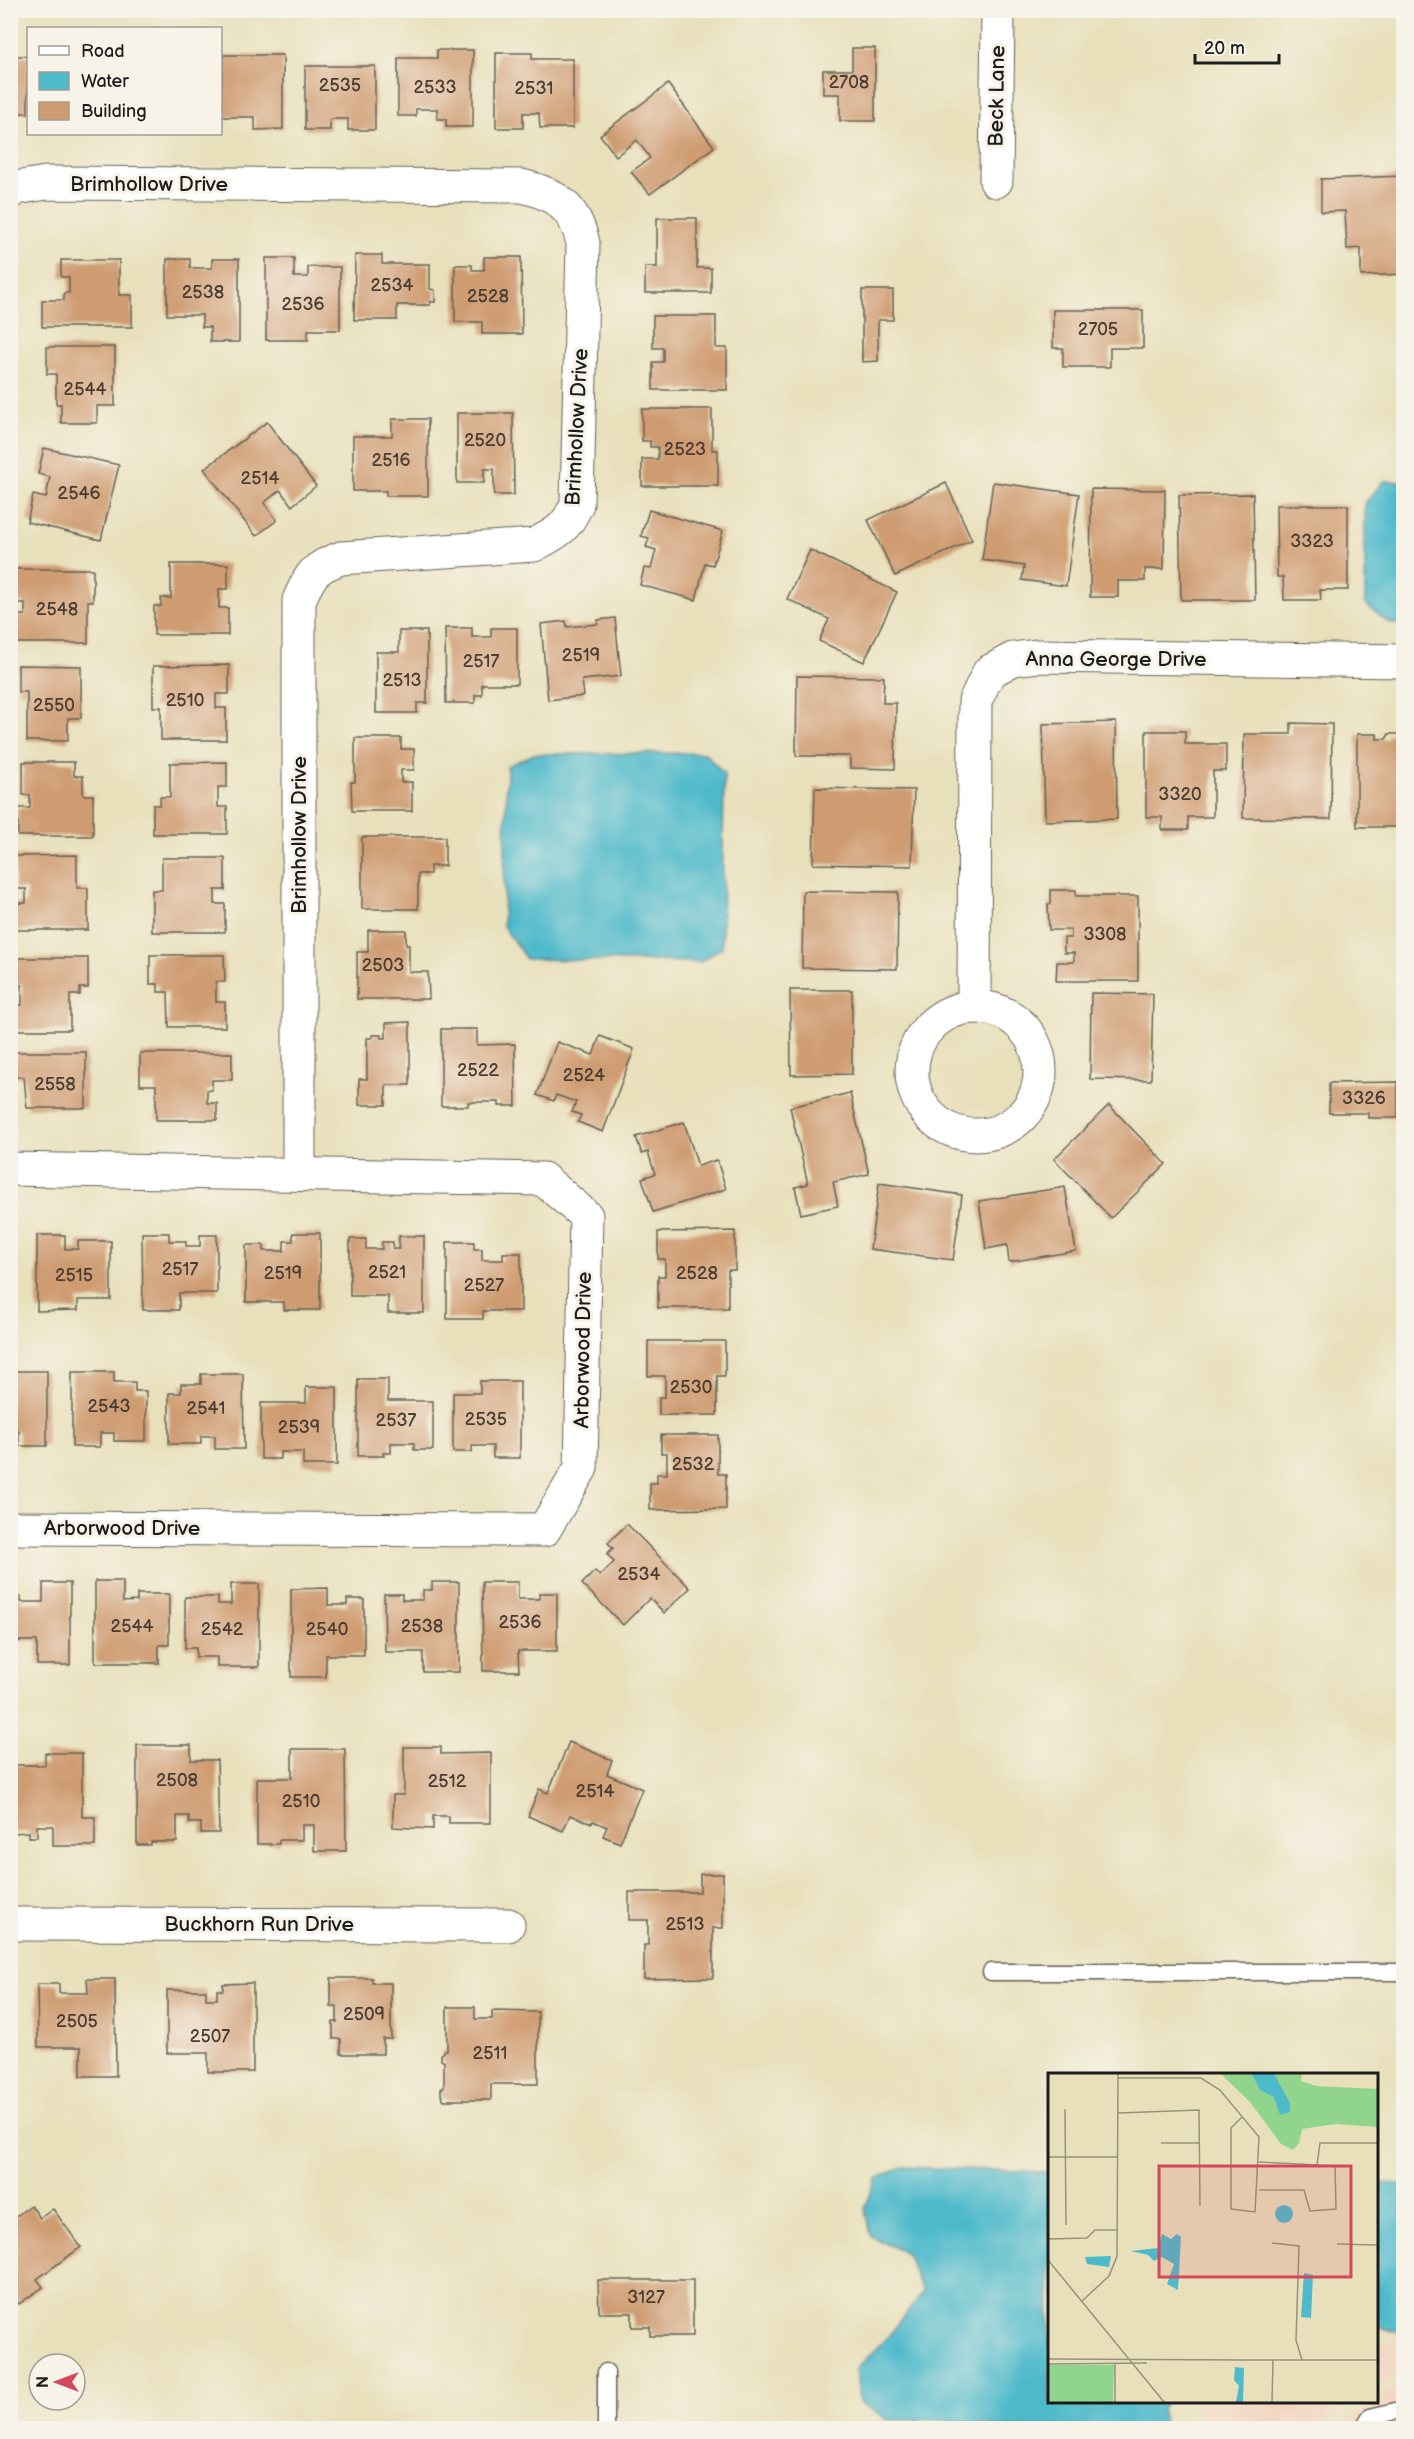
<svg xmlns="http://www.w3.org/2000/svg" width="1414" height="2439" font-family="'Balsamiq Sans',sans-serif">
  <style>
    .built { fill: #f2d4be }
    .water { fill: #4eb9cb; stroke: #356a74; stroke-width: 1.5 }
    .building { fill: #cf9c72 }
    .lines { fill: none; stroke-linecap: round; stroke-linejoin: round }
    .lane-casing { stroke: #636154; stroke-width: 19 }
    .street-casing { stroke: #636154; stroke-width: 35 }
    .lane { stroke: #fff; stroke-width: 16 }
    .street { stroke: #fff; stroke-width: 33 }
    .labels { text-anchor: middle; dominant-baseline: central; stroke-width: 6; stroke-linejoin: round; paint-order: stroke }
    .number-label { font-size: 18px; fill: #493c32 }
    .street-label { font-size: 21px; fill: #1c1c1c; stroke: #f7f3e8 }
    .inset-road { fill: none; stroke: #96927b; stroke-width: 1.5 }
    .view { fill: #d1495b; fill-opacity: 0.15; stroke: #d1495b; stroke-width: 3 }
    .inset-edge { fill: none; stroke: #1c1c1c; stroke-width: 3 }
  </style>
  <rect width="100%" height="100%" fill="#f7f3e8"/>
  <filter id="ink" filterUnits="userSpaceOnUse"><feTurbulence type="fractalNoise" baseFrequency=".0167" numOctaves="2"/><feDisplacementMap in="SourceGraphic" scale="12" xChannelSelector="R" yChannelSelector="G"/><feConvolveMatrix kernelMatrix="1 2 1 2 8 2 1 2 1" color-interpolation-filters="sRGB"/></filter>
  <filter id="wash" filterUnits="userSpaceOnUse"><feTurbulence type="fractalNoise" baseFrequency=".008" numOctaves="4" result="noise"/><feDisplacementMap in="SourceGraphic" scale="24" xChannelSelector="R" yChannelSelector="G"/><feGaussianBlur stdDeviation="1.35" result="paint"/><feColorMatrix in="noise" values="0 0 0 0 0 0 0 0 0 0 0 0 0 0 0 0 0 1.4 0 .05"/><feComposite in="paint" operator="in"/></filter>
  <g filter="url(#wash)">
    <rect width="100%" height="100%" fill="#e8e0bb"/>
    <g class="built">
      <path d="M1377 2339 1403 2347 1404 2370H1400L1377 2386Z"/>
      <path d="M1403 2382V2428H1339Z"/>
      <path d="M1199 2402H1355L1327 2421 1322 2428H1195Z"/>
    </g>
    <g class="water">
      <path d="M1384 481 1403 482V624H1390L1365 604V503Z"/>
      <path d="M705 753 724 774 722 947 700 962 526 959 503 926 507 766 534 754Z"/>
      <path d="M903 2167 1049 2172 1050 2402H1165L1161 2410 1166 2428H996L992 2425 942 2420H887L859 2401 856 2369 892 2332 923 2292 906 2253 870 2236 865 2209 876 2179Z"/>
      <path d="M1376 2183 1403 2184V2334L1377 2326Z"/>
    </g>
    <g id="blocks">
      <g class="building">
        <path d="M852 48H875V121H840V94H823V70H852Z"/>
        <path d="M437 50H473V127H446V119H437V109H416V116H398V58H437Z"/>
        <path d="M496 53H532V59H573V128H540L539 113H523V128H496Z"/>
        <path d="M223 55H283V129L255 130V117H220Z"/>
        <rect x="15" y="56" width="13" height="57"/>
        <path d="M305 66H375V130H348V119H330V130H305Z"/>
        <path d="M668 84 714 147 650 194 631 172 650 158 637 140 616 156 600 135Z"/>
        <path d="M1404 176V274L1361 276V248L1347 249 1345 211 1321 212V179Z"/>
        <path d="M657 218H697V268H711V293H645V267H657Z"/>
        <path d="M355 255H382V264H430V289L435 290V302H430V305H397V320H354Z"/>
        <path d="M484 257H521L522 334H482V322H455V265H472V270H484Z"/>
        <path d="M266 258H294V277H308V267H340V330H308V340H266Z"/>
        <path d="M167 259H190V268H212V259H239V342H210V327H202V315H167Z"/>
        <path d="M61 260H119V295H132V327H42V300H64V293H69V277H61Z"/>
        <path d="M862 290H893V320H878V361L862 362Z"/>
        <path d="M1053 310H1143V348H1110V367H1063V348H1053Z"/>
        <path d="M653 316H716V348H727V390H653V362H663V348H653Z"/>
        <path d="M47 347H115V406H97V423H61V404H56V374H47Z"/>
        <path d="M642 409H712V450H718V486H642V459H658V447H650V441H642Z"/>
        <path d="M457 413H513L514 495H494V469H484V483H457Z"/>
        <path d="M392 419H428V496H386V491H353V436H392Z"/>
        <path d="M267 422 316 486 292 506 280 490 264 503 277 520 256 536 204 469Z"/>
        <path d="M44 448 119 465 101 540 27 522 33 495 46 498 50 477 38 474Z"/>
        <path d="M993 482 1079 494 1066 586 1022 580 1024 566 982 560Z"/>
        <path d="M946 483 972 540 895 576 868 520Z"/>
        <path d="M1091 489 1165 490 1164 569H1145V581H1118V597H1090Z"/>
        <path d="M1253 494 1255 600H1181L1179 495Z"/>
        <path d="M1276 505H1348V590H1320L1321 600H1284L1283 577H1277Z"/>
        <path d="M649 510 723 531 713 565 705 563 696 600 640 585 644 568 651 569 656 550 646 547 649 538 641 536Z"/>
        <path d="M810 550 897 592 864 662 819 641 829 619 787 599Z"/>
        <path d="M171 564H228V589H219V608H228V635H154V606H161V598H171Z"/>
        <path d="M15 569H93V601H88V643H13V615H25V603H15Z"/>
        <path d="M615 618 621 676 582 680 584 696 548 700 541 624 566 621 567 627 598 624V620Z"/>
        <path d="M445 628H472V637H491V628H517V684H482V695H475V703H446Z"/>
        <path d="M399 631H427V703H417V713H376V652H399Z"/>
        <path d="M18 665 81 666V718H68V741H27V692H18Z"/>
        <path d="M229 665V694H216V708H226V740H161V707H153V666Z"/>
        <path d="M797 676 884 677 883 703H896L895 769 850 768V756H796Z"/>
        <path d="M1116 722 1117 819 1045 821 1043 724Z"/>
        <path d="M1291 723 1332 724 1331 819 1243 818 1244 734H1291Z"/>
        <path d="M1146 731H1185V744H1226V771H1213V817H1188V830H1162V817H1146Z"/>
        <path d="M1357 734H1377V739H1386L1389 734H1404V827H1357Z"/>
        <path d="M355 738H401V749H414V770H401V782H412V811H352L351 782H355Z"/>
        <path d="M23 762H74V776H83V795H93V836H18V808H30V795H23Z"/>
        <path d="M227 762V787H218V807H227V834H153V805H160V797H170V763Z"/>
        <path d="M815 788 914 790 912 866 813 864Z"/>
        <path d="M362 837H445V866H430V874H418V909H362Z"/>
        <path d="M77 855V888H88V930H13V903H26V889H15V856Z"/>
        <path d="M162 858H225V890H215V904H225V932H152V890H162Z"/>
        <path d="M1051 890H1076V896H1138V981H1056L1057 962H1074V953H1064V938H1071V930H1049L1048 904H1051Z"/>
        <path d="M803 891 898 892 897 969 802 968Z"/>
        <path d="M368 930H406V945H409V972H428L429 999H357V952H368Z"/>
        <path d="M150 955H224L225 982H216V1002H225V1027H169L168 992H158V984H150Z"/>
        <path d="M13 958H88V988H80V995H70V1030H13V1005H22V985H13Z"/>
        <path d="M790 990H852V1074L791 1075Z"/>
        <path d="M1091 993 1153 994 1151 1080 1090 1079Z"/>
        <path d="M410 1022V1085H386V1105H359V1079H367V1038H372V1035H381V1038H386V1023Z"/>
        <path d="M441 1029H477V1045L515 1044 516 1106H499V1102H468V1106H441Z"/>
        <path d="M600 1036 634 1049 603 1132 578 1122 581 1115 572 1112 576 1102 556 1095 554 1101 537 1095 557 1042 593 1055Z"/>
        <path d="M10 1052H86V1108H27L24 1077H10Z"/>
        <path d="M140 1053H232V1080H212V1090H207V1103H217V1120H156V1085H140Z"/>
        <path d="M1398 1082V1118H1368V1113H1329V1083Z"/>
        <path d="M850 1093 869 1174 833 1182 838 1206 801 1214 795 1187 808 1184 790 1107Z"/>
        <path d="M1109 1105 1166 1164 1111 1218 1054 1159Z"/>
        <path d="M684 1122 698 1166 717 1160 726 1189 653 1212 642 1178 655 1174 648 1152 642 1154 636 1137Z"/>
        <path d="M879 1183 962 1195 953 1260 870 1249Z"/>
        <path d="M1065 1187 1076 1251 1009 1262 1007 1245 986 1249 979 1201Z"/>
        <path d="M735 1231V1270H728V1308H658V1276H665V1259H658V1232Z"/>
        <path d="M142 1233H169V1241H186V1246H200V1235H217V1293H179V1310H143Z"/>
        <path d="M293 1233H320V1310H284V1302H246V1245H264V1251H284V1241H293Z"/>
        <path d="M37 1235H65V1249H78V1241H111V1300H78V1310L37 1311Z"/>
        <path d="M399 1236H424V1313H388V1296H350V1239H366V1249H382V1242H393V1249H399Z"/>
        <path d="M447 1242H474V1249H482V1260H503V1253H521V1311H483V1319H447Z"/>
        <path d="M648 1341H725V1376H717V1415H659V1397H665V1376H648Z"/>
        <path d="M10 1371H47V1446H19V1431H10Z"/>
        <path d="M72 1372H114V1382H135V1391H146V1441H114V1433H100V1447H72Z"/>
        <path d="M201 1374H243L244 1449H215V1436H201V1444H169V1393H181V1384H201Z"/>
        <path d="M358 1379H388V1401H433V1450H414V1443H391V1453H383L384 1456H358Z"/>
        <path d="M480 1381H520V1458H493V1446H472V1452H453V1393H480Z"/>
        <path d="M306 1387H337V1465H303V1452H280V1459H261V1403H306Z"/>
        <path d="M661 1435H718V1474H726V1509L650 1510V1483H657V1474H667V1453H661Z"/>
        <path d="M627 1524 690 1588 664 1613 650 1598 623 1625 582 1584 595 1571 600 1576 614 1562 607 1554 613 1548 608 1543Z"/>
        <path d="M95 1581H123V1602L137 1601V1594H169V1645H159V1663H95Z"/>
        <path d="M432 1582H459V1672H423V1652H385L384 1594H402V1600H423V1590H432Z"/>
        <path d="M482 1582H518V1599H539V1593H557V1651H518L519 1671H483Z"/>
        <path d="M43 1583H70V1665H37V1641H10V1597H21V1602H43Z"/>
        <path d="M231 1584H259V1667H217V1657H196V1648H185V1597H218V1604H231Z"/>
        <path d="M328 1588V1605H347V1599H364V1655H326V1677H291V1589Z"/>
        <path d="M569 1742 612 1760 607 1774 642 1789 620 1843 603 1836 607 1827 593 1821 592 1823 570 1815 563 1831 528 1816 539 1789 548 1793Z"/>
        <path d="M137 1745H191V1760H217L219 1833H201V1823H189V1816H177V1842H151V1845H137Z"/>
        <path d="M404 1747H441V1754L491 1753V1823H449V1816H433V1829L393 1827V1795H404Z"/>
        <path d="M292 1749H345L346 1851H314V1825H302V1840H279V1844H257V1778H292Z"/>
        <path d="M45 1753H82V1817H95V1846H53V1826H37V1837H29V1832L10 1833V1765H45Z"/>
        <path d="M700 1874H723V1928H713V1978L644 1979V1945H648V1920H629V1892H700Z"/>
        <path d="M331 1978H372V1983H391V2039H383V2054H341V2039H333V2022H337V2007H331Z"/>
        <path d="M87 1979H115L116 2076H81V2047H38L37 1984H59V1993H88Z"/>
        <path d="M253 1983V2072H208V2053H167V1990H206V1999H217V1990H223V1984Z"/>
        <path d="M447 2007H475V2019H492V2011L538 2012V2084H491V2100H444L441 2095V2089L444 2087V2062L441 2060V2055L444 2050H447Z"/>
        <path d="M31 2205 40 2218 53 2209 81 2247 37 2279 43 2287 19 2304 13 2296 10 2298V2213L14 2218Z"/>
        <path d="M598 2280H693V2336H650V2327H632V2313H599Z"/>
      </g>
    </g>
  </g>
  <g filter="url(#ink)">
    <use href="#blocks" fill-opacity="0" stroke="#636154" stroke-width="1.5"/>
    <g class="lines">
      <g class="lane-casing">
        <g id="lane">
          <path d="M991 1972H1404"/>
          <path d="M606 2428V2372"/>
          <path d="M1363 2428 1370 2417 1404 2409"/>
        </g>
      </g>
      <g class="street-casing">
        <g id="street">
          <path d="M996 181 998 10"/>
          <path d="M10 193 16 188 46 183 522 186C557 194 575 208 583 243L577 504C566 529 557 533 534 545L341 558C313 568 311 574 299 600V1173"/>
          <path d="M974 1007 975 701 989 672 1013 659 1038 656 1404 661"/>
          <circle cx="976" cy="1071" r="64"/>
          <path d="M10 1169 543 1179 586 1216 581 1468 544 1530 10 1528"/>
          <path d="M10 1924 508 1925"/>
        </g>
      </g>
      <use href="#lane" class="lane"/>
      <use href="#street" class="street"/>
    </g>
  </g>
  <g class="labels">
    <g class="number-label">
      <text x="849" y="82">2708</text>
      <text x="340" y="85">2535</text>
      <text x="435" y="87">2533</text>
      <text x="534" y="88">2531</text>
      <text x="392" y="285">2534</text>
      <text x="203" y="292">2538</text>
      <text x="488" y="296">2528</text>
      <text x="303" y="304">2536</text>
      <text x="1098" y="329">2705</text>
      <text x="85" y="389">2544</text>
      <text x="485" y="440">2520</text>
      <text x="685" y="449">2523</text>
      <text x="391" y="460">2516</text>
      <text x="260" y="478">2514</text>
      <text x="79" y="493">2546</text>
      <text x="1312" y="541">3323</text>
      <text x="57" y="609">2548</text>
      <text x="581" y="655">2519</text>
      <text x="481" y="661">2517</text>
      <text x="402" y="680">2513</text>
      <text x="185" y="700">2510</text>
      <text x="54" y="705">2550</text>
      <text x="1180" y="794">3320</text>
      <text x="1105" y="934">3308</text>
      <text x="383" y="965">2503</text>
      <text x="478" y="1070">2522</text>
      <text x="584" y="1075">2524</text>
      <text x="55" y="1084">2558</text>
      <text x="1364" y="1098">3326</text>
      <text x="180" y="1269">2517</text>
      <text x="387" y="1272">2521</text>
      <text x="283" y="1273">2519</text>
      <text x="697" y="1273">2528</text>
      <text x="74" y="1275">2515</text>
      <text x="484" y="1285">2527</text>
      <text x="691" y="1387">2530</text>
      <text x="109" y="1406">2543</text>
      <text x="206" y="1408">2541</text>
      <text x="486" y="1419">2535</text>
      <text x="396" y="1420">2537</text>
      <text x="299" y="1427">2539</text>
      <text x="693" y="1464">2532</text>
      <text x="639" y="1574">2534</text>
      <text x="520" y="1622">2536</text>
      <text x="132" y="1626">2544</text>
      <text x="422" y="1626">2538</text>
      <text x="222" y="1629">2542</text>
      <text x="327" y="1629">2540</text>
      <text x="177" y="1780">2508</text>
      <text x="447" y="1781">2512</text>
      <text x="595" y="1791">2514</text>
      <text x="301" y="1801">2510</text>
      <text x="685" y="1924">2513</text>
      <text x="364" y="2014">2509</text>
      <text x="77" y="2021">2505</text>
      <text x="210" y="2036">2507</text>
      <text x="490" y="2053">2511</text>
      <text x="646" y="2297">3127</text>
    </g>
    <g class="street-label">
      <text transform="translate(997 96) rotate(-89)">Beck Lane</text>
      <text x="149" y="184">Brimhollow Drive</text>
      <text transform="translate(577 427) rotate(-87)">Brimhollow Drive</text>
      <text x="1116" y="659">Anna George Drive</text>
      <text transform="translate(299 835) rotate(-90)">Brimhollow Drive</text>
      <text transform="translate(583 1350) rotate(-89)">Arborwood Drive</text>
      <text x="122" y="1528">Arborwood Drive</text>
      <text x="259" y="1924">Buckhorn Run Drive</text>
    </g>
  </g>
  <g transform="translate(1048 2073)">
    <rect width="330" height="330" fill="#e8e0bb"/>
    <path d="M173 1H254L253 8 268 13 330 16V54L288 51 254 56 251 70 245 77 233 71 202 29ZM0 292H66L65 329H0Z" fill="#91d48d"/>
    <path d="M204 1H226L242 30V39L232 42 226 24 212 17ZM227 141a9 9 0 1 1 18 0a9 9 0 1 1-18 0ZM114 161 123 166 129 161 133 164 130 217 119 211 126 191 114 184 106 188 100 182 83 178 110 175ZM63 183 61 194 39 191 37 184ZM256 200 265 202 263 245 253 244ZM187 294 196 295 195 329H188L191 313 186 307Z" fill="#4eb9cb"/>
    <path class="inset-road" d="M70 5H153L172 17 211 64 207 139 183 136V55L194 44M17 36 18 152M70 40 151 37 152 133M113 70H152M0 84H69M269 92 272 70H330M211 117H256L262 138 288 136 287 93 211 89M0 166 39 165 47 157H69M224 170 251 173 248 267 254 287M289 171 330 172M0 187 116 329M34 228 61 203 69 183 70 1M0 286 197 287M197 287H330M0 291 99 290M67 329V291M224 329 225 287"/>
    <path class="view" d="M111 93H303V204H111Z"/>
    <rect width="330" height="330" class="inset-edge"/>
  </g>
  <rect width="1414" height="2439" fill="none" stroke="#f7f3e8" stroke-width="36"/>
  <rect x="27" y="27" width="195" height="108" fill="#f7f3e8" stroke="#9f9d96" stroke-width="1.5"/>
  <rect x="39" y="46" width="30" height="9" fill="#ffffff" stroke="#9f9d96" stroke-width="1.5"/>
  <text x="81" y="57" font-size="18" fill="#1c1c1c">Road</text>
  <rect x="39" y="72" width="30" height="18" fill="#4eb9cb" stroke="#9f9d96" stroke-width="1.5"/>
  <text x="81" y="87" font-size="18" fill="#1c1c1c">Water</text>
  <rect x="39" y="102" width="30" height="18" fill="#cf9c72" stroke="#9f9d96" stroke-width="1.5"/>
  <text x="81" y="117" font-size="18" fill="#1c1c1c">Building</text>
  <g transform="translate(57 2382) rotate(270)"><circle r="28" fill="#f7f3e8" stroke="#9f9d96" stroke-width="1.5"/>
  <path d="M0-4.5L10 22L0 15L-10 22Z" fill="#d1495b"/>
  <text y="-9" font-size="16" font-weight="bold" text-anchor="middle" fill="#1c1c1c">N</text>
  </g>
  <path d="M1195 54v9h84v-9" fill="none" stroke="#1c1c1c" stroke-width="3"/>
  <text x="1204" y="54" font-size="18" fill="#1c1c1c" stroke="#f7f3e8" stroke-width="4.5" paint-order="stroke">20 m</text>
</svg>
